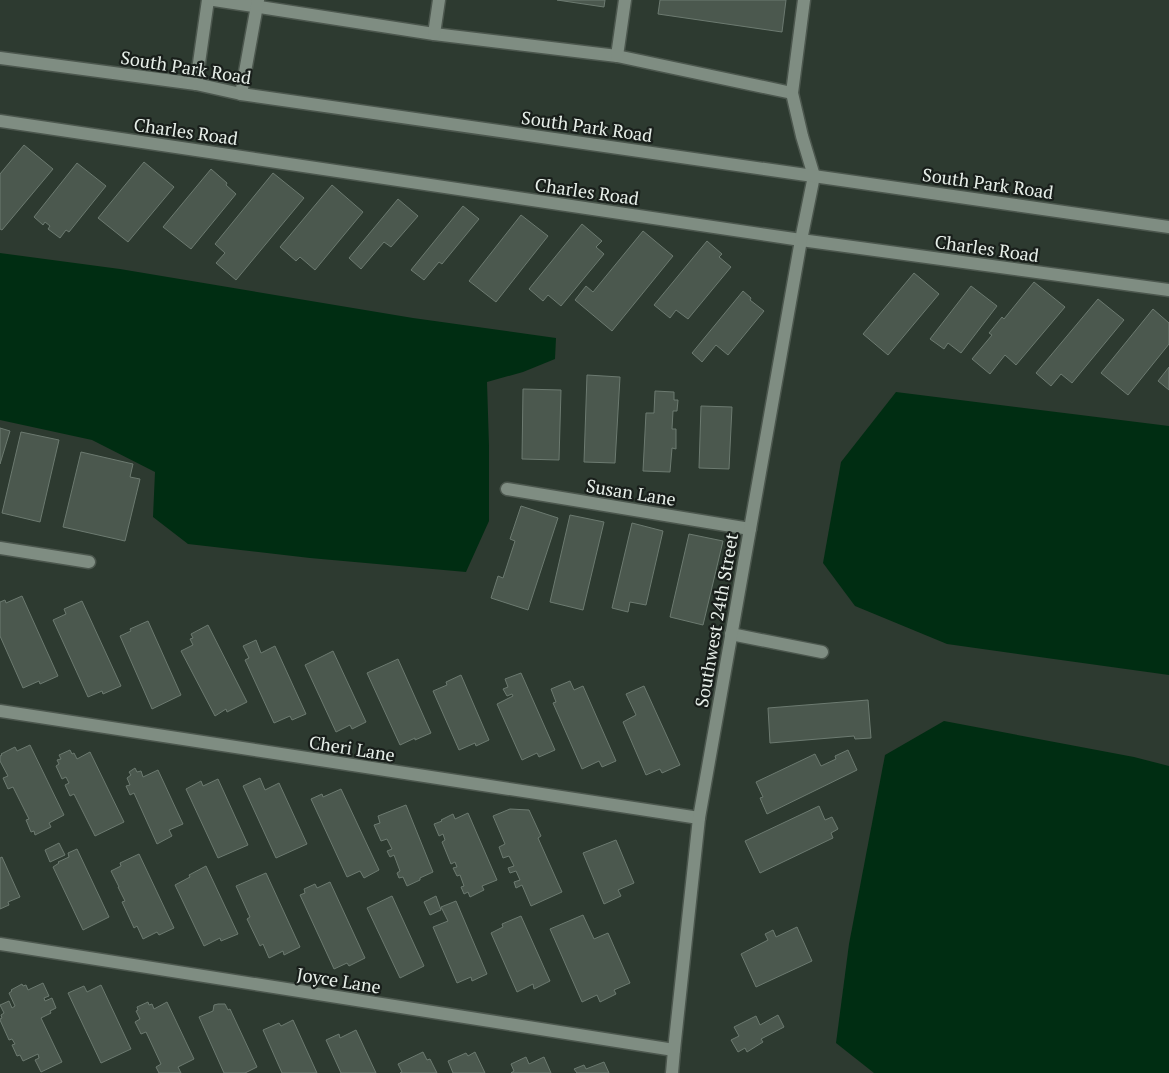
<svg xmlns="http://www.w3.org/2000/svg" width="1169" height="1073" font-family="'PT Serif',serif">
  <style>
    .water { fill: #002d12 }
    .building { fill: #4b584e; stroke: #6c7a70 }
    .lines { fill: none; stroke-linecap: round; stroke-linejoin: round }
    .service-casing { stroke: #4c574e; stroke-width: 15 }
    .minor-casing { stroke: #4c574e; stroke-width: 15 }
    .tertiary-casing { stroke: #4c574e; stroke-width: 15 }
    .service { stroke: #7f8d82; stroke-width: 12 }
    .minor { stroke: #7f8d82; stroke-width: 12 }
    .tertiary { stroke: #7f8d82; stroke-width: 12 }
    .labels { text-anchor: middle; dominant-baseline: central; stroke-width: 4.5; stroke-linejoin: round; paint-order: stroke }
    .street-label { font-size: 18px; fill: #e7efe9; stroke: #191f1b }
  </style>
  <rect width="100%" height="100%" fill="#2d3a30"/>
  <g class="water">
    <path d="M0 253 120 269 413 318 556 338 555 359 523 372 487 382 489 446V521L466 572 310 558 188 544 153 517 155 472 92 440 0 420Z"/>
    <path d="M896 392 1169 426V675L947 644 855 606 823 563 841 462Z"/>
    <path d="M944 721 1134 757 1169 766V1073H874L836 1043 849 944 885 755Z"/>
  </g>
  <g class="building">
    <path d="M557 0H605L604 7Z"/>
    <path d="M660 0H786L782 32 658 14Z"/>
    <path d="M24 145 53 169 2 230 0 229V174Z"/>
    <path d="M144 162 174 187 128 242 98 218Z"/>
    <path d="M77 163 106 186 69 232 66 230 60 238 48 229 50 226 45 222 43 225 34 217Z"/>
    <path d="M211 169 227 183 226 185 236 194 191 249 163 227Z"/>
    <path d="M273 173 304 198 236 280 216 263 225 253 215 244Z"/>
    <path d="M332 185 363 212 315 270 300 257 296 261 280 247Z"/>
    <path d="M398 199 418 216 391 247 384 242 361 269 349 258Z"/>
    <path d="M463 206 479 219 442 264 439 262 424 280 411 270Z"/>
    <path d="M521 215 548 236 496 302 469 281Z"/>
    <path d="M582 224 602 241 596 247 604 254 561 306 548 295 543 301 529 289Z"/>
    <path d="M643 231 673 256 612 331 575 300 586 286 593 292Z"/>
    <path d="M707 241 722 254 719 257 731 267 688 319 676 310 670 318 654 305Z"/>
    <path d="M914 273 939 294 888 355 863 334Z"/>
    <path d="M1034 282 1065 307 1016 365 1005 355 990 374 972 359 992 335 989 333 1002 317 1004 319Z"/>
    <path d="M971 286 997 306 961 353 948 343 944 349 930 339Z"/>
    <path d="M743 291 751 298 750 300 764 311 728 355 716 345 702 362 692 353Z"/>
    <path d="M1098 299 1124 320 1072 383 1061 374 1051 386 1036 373Z"/>
    <path d="M1153 309 1169 323V344L1128 395 1101 373Z"/>
    <path d="M1169 367V390L1158 381Z"/>
    <path d="M587 375 620 377 615 463 584 462Z"/>
    <path d="M523 389 561 390 559 460 522 459Z"/>
    <path d="M655 391 674 392V400H678L677 411H673L672 429H676V449L672 448 670 472 643 471 646 413H654Z"/>
    <path d="M701 406 732 407 729 469 699 468Z"/>
    <path d="M0 428 10 431 0 464Z"/>
    <path d="M21 432 59 440 40 522 2 513Z"/>
    <path d="M81 452 133 464 130 477 140 479 125 541 63 527Z"/>
    <path d="M521 506 558 518 528 610 491 598 498 576 503 578 515 541 510 539Z"/>
    <path d="M570 515 604 522 583 610 550 602Z"/>
    <path d="M632 523 663 531 646 605 630 602 628 612 612 608Z"/>
    <path d="M689 534 723 541 703 625 670 617Z"/>
    <path d="M22 596 58 676 40 684 39 681 23 688 0 636V602L5 600 6 603Z"/>
    <path d="M82 601 121 686 103 694 102 691 88 697 53 620 66 614 64 609Z"/>
    <path d="M148 621 181 695 152 709 120 636 131 631 130 629Z"/>
    <path d="M208 625 247 702 227 712 226 709 215 716 181 651 193 645 190 639 193 638 191 634Z"/>
    <path d="M256 640 261 653 275 646 306 714 292 720 290 716 274 723 245 660 249 658 243 646Z"/>
    <path d="M333 651 366 722 352 729 350 725 336 732 305 665Z"/>
    <path d="M398 659 431 733 415 740V738L400 745 367 673Z"/>
    <path d="M521 673 555 750 539 757 537 753 522 760 497 704 513 696 512 694 507 696 503 689 508 687 505 679Z"/>
    <path d="M461 675 489 740 476 746 475 743 459 750 433 691 447 685 446 682Z"/>
    <path d="M570 681 574 690 583 686 616 761 602 767 599 761 582 769 553 703 556 702 551 689Z"/>
    <path d="M644 686 680 765 662 773 660 769 646 775 623 722 636 715 626 694Z"/>
    <path d="M868 700 871 738 855 739 854 736 770 743 768 708Z"/>
    <path d="M30 745 64 815 49 823 51 827 35 835 34 831 31 832 26 820 29 819 13 787 8 789 3 778 8 776 0 761V756L2 755 1 754 15 747 17 751Z"/>
    <path d="M70 750 72 754 74 753 77 759 90 752 124 822 95 836 74 794 70 796 65 785 69 783 66 777 62 779 56 766 59 764 57 760 61 759 59 755Z"/>
    <path d="M848 750 857 770 767 814 760 798 763 797 756 782 815 754 821 766 836 759 835 756Z"/>
    <path d="M135 768 137 772 141 771 143 777 158 770 183 824 169 830 172 836 157 844 134 793 130 795 126 786 130 785 127 778 131 775 129 772Z"/>
    <path d="M260 778 265 790 279 783 307 844 276 858 243 786Z"/>
    <path d="M218 779 248 845 218 858 186 789 201 781 203 786Z"/>
    <path d="M341 789 379 870 364 878 360 871 347 877 311 799 322 794 323 797Z"/>
    <path d="M406 805 433 872 420 878V880L407 886 403 877 399 878 397 873 400 871 394 855 390 857 387 851 392 849 387 839 381 841 374 825 380 823 378 816Z"/>
    <path d="M819 806 825 820 832 817 838 829 831 833 833 838 760 873 745 841Z"/>
    <path d="M510 809 529 810 541 836 538 838 562 892 531 906 522 885 516 888 514 882 520 880 516 871 510 873 508 868 514 866 509 856 503 858 499 847 505 844 493 816Z"/>
    <path d="M468 813 497 880 482 886 484 890 470 897 468 892 464 894 461 887 464 886 460 875 457 876 453 868 457 867 455 862 451 864 442 842 445 840 443 834 439 836 434 824 442 821 441 820 453 814 455 819Z"/>
    <path d="M616 840 634 883 618 890 621 896 604 904 583 853Z"/>
    <path d="M59 843 65 855 50 862 45 850Z"/>
    <path d="M77 849 109 917 83 930 53 867 59 863 58 862 69 857 68 853Z"/>
    <path d="M139 854 174 928 159 935 157 932 143 939 137 926 134 928 122 902 125 901 118 887H119L111 871 121 866 120 863Z"/>
    <path d="M2 857 20 897 8 902 9 905 0 909V858Z"/>
    <path d="M206 866 238 934 221 941 220 938 204 946 175 885 190 877 189 875Z"/>
    <path d="M266 873 300 947 284 955 283 951 269 958 263 944 260 946 247 919 250 917 236 886Z"/>
    <path d="M330 882 365 958 349 966 347 963 334 969 300 895 305 893 304 889 315 884 317 888Z"/>
    <path d="M392 896 424 966 400 978 367 908Z"/>
    <path d="M436 896 441 910 430 915 424 902Z"/>
    <path d="M456 901 487 974 472 981 471 977 457 983 433 927 448 921 441 907Z"/>
    <path d="M583 915 594 939 608 933 630 983 614 990 616 994 600 1002 597 995 582 1002 550 929Z"/>
    <path d="M521 916 550 981 534 989 533 984 517 992 491 933 503 927 502 924Z"/>
    <path d="M797 927 812 961 756 987 741 954 768 940 765 934 773 930 776 937Z"/>
    <path d="M43 983 49 996 44 998 45 1001 52 998 56 1008 50 1011 51 1013 41 1018 62 1062 41 1072 35 1060 39 1058 38 1054 23 1061 20 1055 17 1056 12 1045 15 1044 12 1039 9 1040 0 1020V1019L2 1018 1 1015 4 1013 0 1005 9 1001 12 1008 15 1006 9 993 12 991 11 990 22 984 23 986 26 985 28 990Z"/>
    <path d="M101 985 131 1049 101 1063 68 993 84 986 87 992Z"/>
    <path d="M148 1002 149 1005 152 1004 154 1009 167 1002 194 1059 178 1067 181 1073H159L156 1067 161 1064 146 1032 141 1034 135 1022 140 1019 136 1011 138 1010 137 1007Z"/>
    <path d="M218 1004H225L228 1010 230 1009 257 1067 245 1073H224L199 1017 213 1011 214 1005Z"/>
    <path d="M778 1015 784 1027 761 1039 763 1042 747 1052 745 1048 738 1052 731 1040 739 1036 734 1027 756 1016 760 1025Z"/>
    <path d="M293 1020 317 1073H282L263 1030 279 1023 281 1026Z"/>
    <path d="M356 1030 376 1073H341L326 1040 339 1034 340 1038Z"/>
    <path d="M423 1052 427 1060 430 1059 437 1073H400L402 1072 398 1064Z"/>
    <path d="M475 1052 485 1073H453L448 1061 466 1053 468 1056Z"/>
    <path d="M526 1057 529 1064 544 1057 551 1073H511L514 1071 511 1064Z"/>
    <path d="M604 1062 609 1073H577L574 1069 584 1065 586 1069Z"/>
  </g>
  <g class="lines">
    <g class="service-casing">
      <g id="service">
        <path d="M214 0 434 34 617 56 792 93"/>
        <path d="M804 0 792 93 802 136 814 176"/>
        <path d="M434 34 439 0"/>
        <path d="M617 56 625 0"/>
        <path d="M196 84 208 0"/>
        <path d="M241 94 258 0"/>
        <path d="M731 634 822 652"/>
      </g>
    </g>
    <g class="minor-casing">
      <g id="minor">
        <path d="M0 121 801 240 1169 290"/>
        <path d="M507 489 750 529"/>
        <path d="M0 548 89 562"/>
        <path d="M0 711 699 818"/>
        <path d="M0 944 674 1050"/>
        <path d="M672 1073 674 1050 699 818 801 240 814 176"/>
      </g>
    </g>
    <g class="tertiary-casing">
      <path id="tertiary" d="M0 58 196 84 241 94 1169 227"/>
    </g>
    <use href="#service" class="service"/>
    <use href="#minor" class="minor"/>
    <use href="#tertiary" class="tertiary"/>
  </g>
  <g class="labels">
    <g class="street-label">
      <text transform="translate(186 67) rotate(9)">South Park Road</text>
      <text transform="translate(587 126) rotate(8)">South Park Road</text>
      <text transform="translate(186 131) rotate(8)">Charles Road</text>
      <text transform="translate(988 183) rotate(8)">South Park Road</text>
      <text transform="translate(587 191) rotate(8)">Charles Road</text>
      <text transform="translate(987 248) rotate(8)">Charles Road</text>
      <text transform="translate(631 492) rotate(9)">Susan Lane</text>
      <text transform="translate(716 620) rotate(-80)">Southwest 24th Street</text>
      <text transform="translate(352 748) rotate(9)">Cheri Lane</text>
      <text transform="translate(339 980) rotate(9)">Joyce Lane</text>
    </g>
  </g>
</svg>
